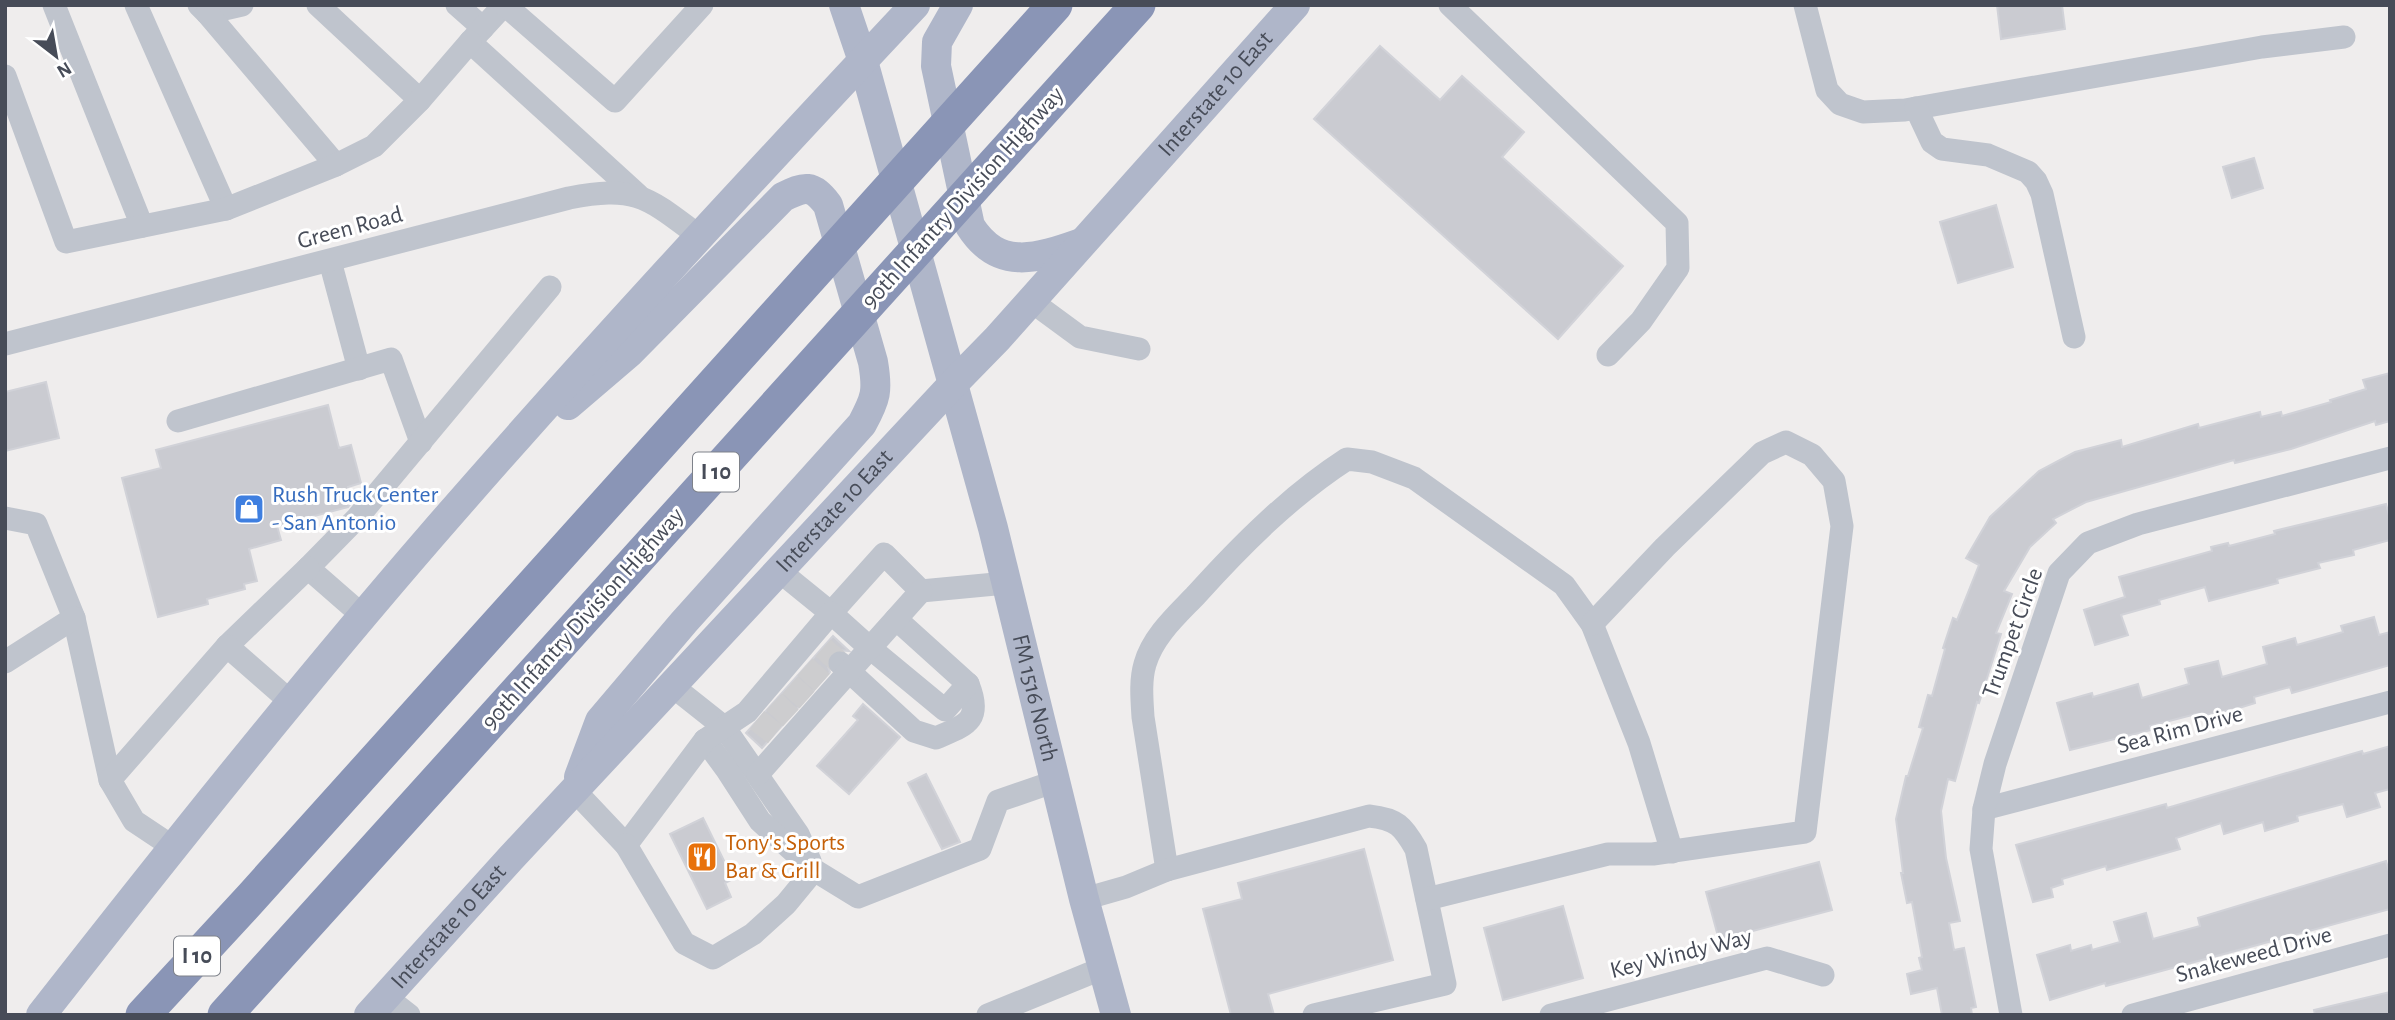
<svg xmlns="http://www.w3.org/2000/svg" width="2395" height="1020" font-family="'Alegreya Sans',sans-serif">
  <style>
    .building { fill: #cacbd1; stroke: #d1d2d8; stroke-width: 2 }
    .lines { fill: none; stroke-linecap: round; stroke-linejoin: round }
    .minor-tunnel { stroke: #cdcdcf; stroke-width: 23; stroke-dasharray: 23 11; stroke-linecap: butt }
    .minor { stroke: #bfc4cd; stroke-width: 23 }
    .major { stroke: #afb6c9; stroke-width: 30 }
    .highway { stroke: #8a95b6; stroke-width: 35 }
    .labels { text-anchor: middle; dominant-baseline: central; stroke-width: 6; stroke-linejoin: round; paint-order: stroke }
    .shield { fill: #fff; stroke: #7e828a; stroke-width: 2 }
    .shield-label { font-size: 23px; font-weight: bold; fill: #474c58 }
    .street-label { font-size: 24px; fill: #474c58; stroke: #fff }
    .shop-label { font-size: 24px; fill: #366cbe; stroke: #fff; text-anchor: start }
    .food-label { font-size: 24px; fill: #c56008; stroke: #fff; text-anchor: start }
  </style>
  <rect width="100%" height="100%" fill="#efeded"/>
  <g class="building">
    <path d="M1997 5H2062L2065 29 2001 39Z"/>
    <path d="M1380 46 1440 100 1462 76 1524 132 1502 157 1623 266 1558 339 1314 119Z"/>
    <path d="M2254 158 2263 188 2232 198 2223 167Z"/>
    <path d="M1996 205 2013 267 1958 283 1940 222Z"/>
    <path d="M2390 373V421L2376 425 2375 421 2291 449 2235 463 2234 460 2086 502 2053 519 2056 523 2030 547 2004 591 2012 594 1996 633 2001 634 1979 703 1977 702 1955 781 1948 779 1941 811 1946 858 1960 921 1949 923 1954 950 1964 948 1976 1007 1971 1008 1972 1015H1942L1937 988 1911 994 1907 974 1922 970 1919 958 1922 957 1912 902 1907 903 1901 873H1903L1896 819 1906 776H1908L1923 728 1919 727 1928 695 1932 696 1945 649 1943 648 1953 618 1957 620 1979 565 1966 558 1990 517 2039 471 2075 452 2121 440 2122 447 2198 424 2199 428 2260 412 2261 417 2281 412 2282 416 2331 402 2330 400 2366 389 2363 380Z"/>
    <path d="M46 382 59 438 5 451V392Z"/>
    <path d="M328 405 339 448 351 445 361 483 348 487 352 502 348 507 277 526 281 540 249 549 257 581 244 584 245 589 207 599 208 604 158 617 122 478 161 468 156 450Z"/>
    <path d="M2386 504 2390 519V540L2353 550 2354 555 2318 563 2320 568 2277 579 2278 583 2259 588 2209 601 2205 587 2159 600 2160 604 2121 615 2128 635 2095 645 2084 610 2125 597 2119 577 2212 551 2211 547 2228 543 2229 546 2275 534 2274 531Z"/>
    <path d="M2374 617 2379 635 2390 632V665L2292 693 2290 687 2254 697 2255 703 2239 708 2197 717 2196 714 2150 726 2151 730 2070 750 2057 703 2092 693 2093 697 2138 684 2142 698 2189 684 2185 669 2218 661 2222 677 2267 664 2263 647 2295 638 2297 645 2343 632 2341 626Z"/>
    <path d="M833 636 849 651 836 650 829 654 826 661 830 672 762 748 746 733Z"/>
    <path d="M863 704 900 737 849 794 817 766 858 720 853 716Z"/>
    <path d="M2390 746V789L2375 793 2380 807 2347 817 2343 804 2297 816 2298 821 2265 831 2263 822 2224 834 2221 823 2176 838 2180 849 2107 870 2106 866 2062 879 2063 884 2051 888 2053 897 2033 902 2016 845 2166 804 2167 808 2362 751 2363 754Z"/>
    <path d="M926 774 960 842 942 849 908 783Z"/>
    <path d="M703 818 733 879 725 883 731 897 707 909 670 834Z"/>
    <path d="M1364 849 1393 960 1268 994 1274 1015H1231L1203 909 1242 899 1238 883Z"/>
    <path d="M2386 861 2390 875V909L2106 986 2105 983 2050 1000 2037 955 2070 945 2071 951 2091 945 2092 950 2120 942 2114 922 2146 913 2153 939 2200 926 2198 918Z"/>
    <path d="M1819 862 1832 910 1719 940 1706 892Z"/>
    <path d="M1563 906 1583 978 1503 1000 1484 928Z"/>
    <path d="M2390 992V1015H2315L2314 1010Z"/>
  </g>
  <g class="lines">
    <g class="minor-tunnel">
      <path d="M823 648 840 663"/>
      <path d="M805 667 823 683"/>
      <path d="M790 685 807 700"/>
      <path d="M774 702 791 718"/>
      <path d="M757 720 776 735"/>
    </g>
    <g class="minor">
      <path d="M54 5 142 226"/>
      <path d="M136 5 226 209"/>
      <path d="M199 5 207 13 242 5"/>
      <path d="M318 5 420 100"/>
      <path d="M457 5 483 28"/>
      <path d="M504 5 470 42 638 195"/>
      <path d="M505 5 615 101 702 5"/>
      <path d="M1450 5 1677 223 1678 268 1641 321 1608 355"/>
      <path d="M1805 5 1827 90 1840 104 1863 112 1905 110 2262 47 2344 37"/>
      <path d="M207 13 336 165"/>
      <path d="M5 76 66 242 226 209 336 165 374 146 420 100 470 42"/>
      <path d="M1916 108 1932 142 1942 149 1988 155 2028 172 2036 181 2042 194 2074 337"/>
      <path d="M330 261 359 369"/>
      <path d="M1031 301 1080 337 1139 349"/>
      <path d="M5 344 569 198C636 185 647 197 699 236"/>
      <path d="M178 421 391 359 421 442"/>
      <path d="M5 518 36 524 74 618 110 780 134 821 173 847"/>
      <path d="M778 570 831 613 884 554 921 591 1006 583"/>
      <path d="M363 616 308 568 357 518 550 287"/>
      <path d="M227 646 308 568"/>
      <path d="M5 662 74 618"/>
      <path d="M840 663 914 731 936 738C966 725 983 721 968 684"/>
      <path d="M671 685 724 727 798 834 810 861"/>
      <path d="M705 740 727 770 760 821 814 870 858 897 980 849 998 801 1056 781"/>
      <path d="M758 774 870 648 945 710 968 684 896 619"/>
      <path d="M110 780 227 646 291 702"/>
      <path d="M574 790 626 845 705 740 747 712 831 613 870 648 921 591"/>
      <path d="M1984 809 2390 702"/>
      <path d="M626 845 684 943 713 958 753 934 786 904 814 870"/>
      <path d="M1167 870 1143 717C1142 700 1140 681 1145 664 1153 636 1177 615 1196 595 1241 545 1290 496 1347 459L1372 462 1414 478 1564 585 1592 624 1639 743 1672 852"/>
      <path d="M1084 899 1126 887 1167 870 1369 816C1397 819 1403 826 1416 849L1445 984 1314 1015"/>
      <path d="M1427 899 1608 854H1653L1805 832 1842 526 1834 481 1812 455 1786 442 1762 453 1665 547 1592 624"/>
      <path d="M386 997 409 1015"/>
      <path d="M988 1015 1103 968"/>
      <path d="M1551 1015 1767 958 1823 975"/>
      <path d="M2011 1015 1981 849 1984 809 1995 764 2059 573 2088 543 2138 524 2390 458"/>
      <path d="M2133 1015 2390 945"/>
    </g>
    <g class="major">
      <path id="s1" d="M844 5 863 61 993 528 1084 899 1116 1015"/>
      <path d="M958 5 937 42 936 66 970 226C999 272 1038 258 1081 243"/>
      <path d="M568 405 630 352 783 197C805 186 812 184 828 205L873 362C878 391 876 398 862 424L684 622 600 721 579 777"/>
      <path d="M41 1015C168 853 296 692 431 536 588 355 751 180 915 5"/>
      <path id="s2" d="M369 1015 510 859 954 383 997 339 1295 5"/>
    </g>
    <g class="highway">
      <path d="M143 1015 252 897 1055 5"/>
      <path d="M225 1015 1138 5"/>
    </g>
  </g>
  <defs>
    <g id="shop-square" transform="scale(1.575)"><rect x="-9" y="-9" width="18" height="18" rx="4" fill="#3f7fe0" stroke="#fff"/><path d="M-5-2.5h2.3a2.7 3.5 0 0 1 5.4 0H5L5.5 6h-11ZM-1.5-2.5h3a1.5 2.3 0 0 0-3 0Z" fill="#fff"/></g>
    <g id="restaurant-square" transform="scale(1.575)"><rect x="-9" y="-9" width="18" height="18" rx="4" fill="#e8710a" stroke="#fff"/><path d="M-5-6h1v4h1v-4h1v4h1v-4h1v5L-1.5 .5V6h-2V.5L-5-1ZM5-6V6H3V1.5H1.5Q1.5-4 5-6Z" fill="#fff"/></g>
  </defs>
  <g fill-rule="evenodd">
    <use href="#shop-square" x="249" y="509"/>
    <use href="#restaurant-square" x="702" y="857"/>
  </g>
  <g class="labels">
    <g class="shield">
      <rect x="693" y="452.5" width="46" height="39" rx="5"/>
      <rect x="174" y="936.5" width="46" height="39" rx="5"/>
    </g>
    <g class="shield-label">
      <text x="716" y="472">I 10</text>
      <text x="197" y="956">I 10</text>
    </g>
    <g class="street-label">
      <text stroke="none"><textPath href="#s2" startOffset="1251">Interstate 10 East</textPath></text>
      <text transform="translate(963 198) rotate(-48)">90th Infantry Division Highway</text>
      <text transform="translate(350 228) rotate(-15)">Green Road</text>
      <text stroke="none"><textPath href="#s2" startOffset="686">Interstate 10 East</textPath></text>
      <text transform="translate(583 619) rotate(-48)">90th Infantry Division Highway</text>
      <text transform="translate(2013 633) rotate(-70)">Trumpet Circle</text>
      <text stroke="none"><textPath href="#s1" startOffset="719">FM 1516 North</textPath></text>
      <text transform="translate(2180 730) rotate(-15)">Sea Rim Drive</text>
      <text stroke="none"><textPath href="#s2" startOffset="119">Interstate 10 East</textPath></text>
      <text transform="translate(1681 954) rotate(-14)">Key Windy Way</text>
      <text transform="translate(2254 955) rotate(-15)">Snakeweed Drive</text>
    </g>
    <g class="shop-label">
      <text x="272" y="495">Rush Truck Center<tspan x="272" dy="28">- San Antonio</tspan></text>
    </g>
    <g class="food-label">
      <text x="725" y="843">Tony's Sports<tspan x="725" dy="28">Bar &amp; Grill</tspan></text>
    </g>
  </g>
  <rect width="2395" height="1020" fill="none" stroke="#474c58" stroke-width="14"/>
  <g transform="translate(56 56) rotate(149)" stroke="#ffffff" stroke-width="5" paint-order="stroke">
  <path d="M0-5L12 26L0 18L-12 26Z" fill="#474c58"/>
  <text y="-10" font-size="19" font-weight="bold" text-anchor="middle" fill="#474c58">N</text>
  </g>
</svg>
